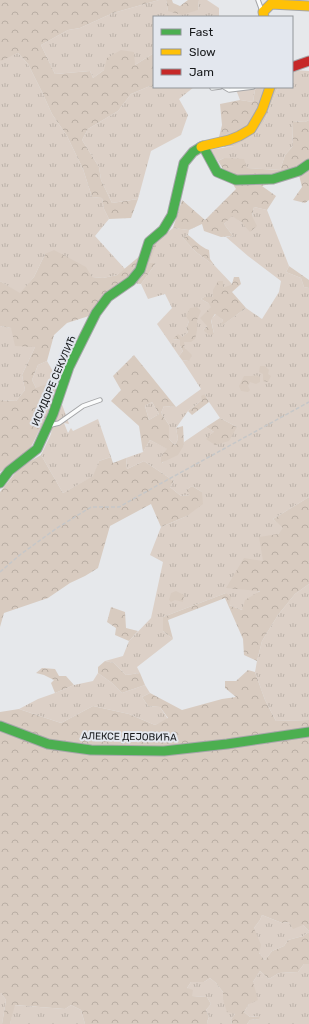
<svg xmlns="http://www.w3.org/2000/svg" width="309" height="1024" font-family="Rubik,sans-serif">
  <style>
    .grass { fill: url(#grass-tufts) }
    .forest { fill: url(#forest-crowns); fill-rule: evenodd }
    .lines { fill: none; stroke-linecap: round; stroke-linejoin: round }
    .lane-casing { stroke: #a5a6a8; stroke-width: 5.5 }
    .fast-casing { stroke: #a5a6a8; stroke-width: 11 }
    .slow-casing { stroke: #a5a6a8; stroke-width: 11 }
    .jam-casing { stroke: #a5a6a8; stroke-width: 11 }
    .path { stroke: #c6c7c8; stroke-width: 1.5; stroke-dasharray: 4 2; stroke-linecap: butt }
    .lane { stroke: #fbfcfc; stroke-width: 3.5 }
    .fast { stroke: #4caf50; stroke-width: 9 }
    .slow { stroke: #ffc107; stroke-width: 9 }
    .jam { stroke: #c62828; stroke-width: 9 }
    .labels { text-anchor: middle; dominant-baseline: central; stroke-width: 4; stroke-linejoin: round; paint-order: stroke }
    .street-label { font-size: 10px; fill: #17191b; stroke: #e3e7ee }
  </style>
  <defs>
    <pattern id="grass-tufts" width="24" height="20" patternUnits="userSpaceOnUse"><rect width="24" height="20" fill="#dcd0c7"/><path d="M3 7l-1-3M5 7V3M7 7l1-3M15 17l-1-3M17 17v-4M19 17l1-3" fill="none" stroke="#bcb2aa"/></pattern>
    <pattern id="forest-crowns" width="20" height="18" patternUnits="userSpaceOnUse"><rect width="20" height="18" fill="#d8cbc0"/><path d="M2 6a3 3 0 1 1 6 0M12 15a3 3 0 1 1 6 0" fill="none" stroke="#b9aea4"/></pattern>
  </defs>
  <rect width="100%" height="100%" fill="#e6e8eb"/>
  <g class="grass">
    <path d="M159 0H166L168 11 198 10 199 0H207L219 8V17H154V53L135 65 104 70 93 78 90 71 55 74 41 45 68 30 80 28 113 13Z"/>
    <path d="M18 53 28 64 42 92 52 114 67 136 83 169 92 197 102 198 104 209 109 219 95 236 125 269 117 275 103 278 92 277 45 254 34 277 20 294 0 281V60Z"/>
    <path d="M294 70 309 71V120L305 122 292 121 293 146 285 155 280 170 247 168 224 158 218 161 209 150 234 146 264 122 278 87H292V72Z"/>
    <path d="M150 86H154V87H194L179 99 188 115 181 135 151 151 138 199 112 203 101 180 99 167 82 140 88 129 118 111 131 94Z"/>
    <path d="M235 87H257L255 90 253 102 240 100Z"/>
    <path d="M254 207 267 210 289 266 286 272 301 278 304 287 309 288V497L273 519 284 528 278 534 263 561 260 590 242 610 229 605 226 593 163 617V631L173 639 137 667 140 673 126 675 114 663 105 661 123 656 129 641 151 618 163 562 150 555 161 527 187 516 202 492 192 486 186 490 191 495 181 496 170 487 174 481 144 461 127 469 126 458 143 452 150 440 168 449 161 456 162 463 184 445V442L206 427 214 432 237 427 220 418 209 402 205 394 202 400 188 411 176 428 178 439 175 445 169 439V425L161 413 164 406 176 407 201 389 182 360 189 361 183 341 197 331V320L189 321 186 329 188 332 182 337 173 339 180 340V346L183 351 179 356 157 324 172 308 165 294 148 299 141 284 156 263H148L159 239 173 228 189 230 188 235 183 238 196 252 215 266 232 284 223 289 214 297H204L201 299 208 303 212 307 207 326 203 330 214 334 211 319 216 314 223 320 221 326 246 308 262 319 279 292 281 281 248 256 226 237 233 236 224 224 232 215 242 223 252 216Z"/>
    <path d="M0 326 11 328 35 347 22 375 25 390 16 401 0 400Z"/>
    <path d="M47 361 55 375 58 393 69 424 64 423 68 433 71 428 73 431 98 419 111 457 99 461 94 476 63 493 41 455 51 434 57 393 36 388 32 380 38 365Z"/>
    <path d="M152 402 159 414 149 420 145 406Z"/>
    <path d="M309 584V720L276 721 265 700 255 672 257 661 262 641 278 615 295 594Z"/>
    <path d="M98 673 112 683 122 693 145 685 150 693 142 697 148 706 160 707 168 719 155 725 129 714 93 706 61 723 19 709 38 699 55 693 74 685 93 681Z"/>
    <path d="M262 915 282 923 289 922 303 925 309 931V932L303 936 288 940 284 946 272 951 265 960 259 953 254 928 260 920Z"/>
    <path d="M304 964H309V1024H247L250 1020 259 1019V1016L250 1017 244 1012 249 1004 253 982 260 971 269 979 279 973 298 972Z"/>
    <path d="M210 978 216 983 223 992V1000L235 1014 231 1019 232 1024H208L207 1022 209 1017 206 1010 211 1004 207 997 192 996 187 988 191 982H204Z"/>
    <path d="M0 993H1L6 1000 2 1024H0Z"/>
    <path d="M14 1005 65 1009 71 1005 81 1010 85 1024H10Z"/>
  </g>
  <g class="forest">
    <path d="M0 0H159L113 13 80 28 68 30 41 45 55 74 90 71 93 78 104 70 107 58 121 50 134 52 135 65 154 53V86H150L131 94 118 111 88 129 82 140 99 167 101 180 112 203 138 199 131 218 109 219 104 209 102 198 92 197 83 169 67 136 52 114 42 92 28 64 18 53 1 61 0 60Z"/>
    <path d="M166 0H172L173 3 180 6 188 0H199L198 10 182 15 168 11Z"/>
    <path d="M257 87H278L264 122 248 138 234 146 224 147 219 137 222 125 220 104 240 100 253 102 255 90Z"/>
    <path d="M309 120V200L305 203 293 200 302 187 299 175 262 186 276 196 267 210 254 207 252 216 257 226 250 232 242 223 232 216 224 224 233 236 221 237 204 231 202 224 189 230 173 228 182 200 205 220 236 189 218 161 224 158 244 159 247 168 280 170 285 155 293 146 292 121 305 122Z"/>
    <path d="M188 235C195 240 200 247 209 250L210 259 215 266 196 252 183 238Z"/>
    <path d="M159 239 149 263H156L141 284 124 282 89 316 67 323 54 335 47 361 38 365 32 380 36 388 44 385 58 393 30 449 0 472V400L16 401 25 390 22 375 35 347 15 346 11 328 0 326V281L20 293 34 277 45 254 54 250 86 267 92 277 103 278 117 275 135 260Z"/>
    <path d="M289 266 309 280V288L304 287 301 278 286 272Z"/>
    <path d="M234 277H239L241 284 232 292 246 308 220 327 223 320 215 314 211 320 214 334 209 335 203 330 207 326 200 318 211 307 208 303 201 299 204 297H213V290L218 281H223V288L232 284Z"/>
    <path d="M197 307 201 311 197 320V331L195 339 191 342H184L185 348 192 355 189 361 182 360 179 356 183 351 180 346V340L173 339 178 334 182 337 188 332 186 329 189 321 186 316 190 308Z"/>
    <path d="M134 355 176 407 164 406 161 413 169 425V439L175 445 178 439 176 428 183 426 184 445 178 455 161 463V456L167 449 150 440 143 452 139 426 111 401 121 390 113 376ZM152 402 159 414 149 420 145 406Z"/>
    <path d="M260 366H265L269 370 268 374 271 376 268 382 263 381V374L259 372Z"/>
    <path d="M256 375 260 377V382L256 384 250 382 248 386 250 390 248 392 241 391 239 386 244 376H252Z"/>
    <path d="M205 394 209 402 192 415 188 411 202 400 201 396Z"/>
    <path d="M220 418 237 427 229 441 215 445 206 439 214 432 206 427Z"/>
    <path d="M41 455 63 493 93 476 99 461 111 457 113 463 126 458 127 469 144 461 174 481 170 487 181 496 190 495 186 490 192 486 202 492 203 504 187 516 161 527 151 504 110 526 98 568 85 576 70 583 48 598 4 613 0 627V492L20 467Z"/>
    <path d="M309 497V584L295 594 278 615 262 641 257 661 244 655 243 639 225 598 168 620 173 639 163 631V617L226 593 231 597 229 605 242 610 245 600 260 591 226 588 244 558 263 561 259 537 278 534 283 528 273 519Z"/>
    <path d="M176 591 184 595 183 602 175 600 171 602 169 600 171 593Z"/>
    <path d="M111 607 125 612 126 628 138 631 129 641 115 635 116 628 107 622Z"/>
    <path d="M105 661 114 663 126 675 140 673 145 685 122 693 112 683 98 673V667Z"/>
    <path d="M42 668 55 669 59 676H66L74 685 55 693 51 683 54 680 44 675 36 673Z"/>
    <path d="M248 670 255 672 265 700 276 721 309 720V931L303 925 293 929 289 922 282 923 262 915 260 920 254 928 261 945 259 953 265 960 272 951 284 946 288 940 303 936 309 932V964H304L298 972 279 973 269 979 260 971 253 982 258 1000 249 1004 244 1012 250 1017 260 1016 259 1019 250 1020 247 1024H232L231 1019 235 1014 227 1012 223 1000V992L216 983 210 978 204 982H191L187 988 193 990 192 996 207 997 211 1004 206 1010 209 1017 207 1022 208 1024H85L81 1010 71 1005 65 1009 15 1005 10 1024H2L6 1000 1 993H0V712L19 709 61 723 93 706 129 714 155 725 168 718 160 707 148 706 142 697 150 693 182 710 222 699 236 697 225 688V681H236Z"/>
  </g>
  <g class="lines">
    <g class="lane-casing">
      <g id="lane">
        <path d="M258 0 262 11"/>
        <path d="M224 87 229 90 253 87"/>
        <path d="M212 88 220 87"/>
        <path d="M51 425 59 423 83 406 100 400"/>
      </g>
    </g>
    <g class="fast-casing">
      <g id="fast">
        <path d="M203 146 217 172 236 180 273 179 299 171 309 164"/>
        <path d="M0 483 9 471 37 449 53 414 69 367 96 313 108 297 131 281 140 270 149 242 163 230 172 215 184 163 193 152 201 147"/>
        <path d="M0 726 48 744 91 750 164 751 227 744 309 732"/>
      </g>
    </g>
    <g class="slow-casing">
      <g id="slow">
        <path d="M264 17 263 12 271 4 309 6"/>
        <path d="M201 147 203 146 229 140 239 136 251 129 262 110 270 87"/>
      </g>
    </g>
    <g class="jam-casing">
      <path id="jam" d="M292 67 309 61"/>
    </g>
    <path class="path" d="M0 572 21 554 57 528 91 507H119L158 485 309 402"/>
    <use href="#lane" class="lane"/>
    <use href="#fast" class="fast"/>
    <use href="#slow" class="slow"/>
    <use href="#jam" class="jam"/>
  </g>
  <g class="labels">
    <g class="street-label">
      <text transform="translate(54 381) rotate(-67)">ИСИДОРЕ СЕКУЛИЋ</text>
      <text transform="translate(129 737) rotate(1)">АЛЕКСЕ ДЕЈОВИЋА</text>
    </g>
  </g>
  <rect x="153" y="16" width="140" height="72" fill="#e3e7ee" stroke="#91959a"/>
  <rect x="161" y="29" width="20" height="6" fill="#4caf50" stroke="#91959a"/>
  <text x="189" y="36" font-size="12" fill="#17191b">Fast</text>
  <rect x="161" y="49" width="20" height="6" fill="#ffc107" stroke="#91959a"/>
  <text x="189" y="56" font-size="12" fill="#17191b">Slow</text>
  <rect x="161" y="69" width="20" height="6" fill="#c62828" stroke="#91959a"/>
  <text x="189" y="76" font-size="12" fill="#17191b">Jam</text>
</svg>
